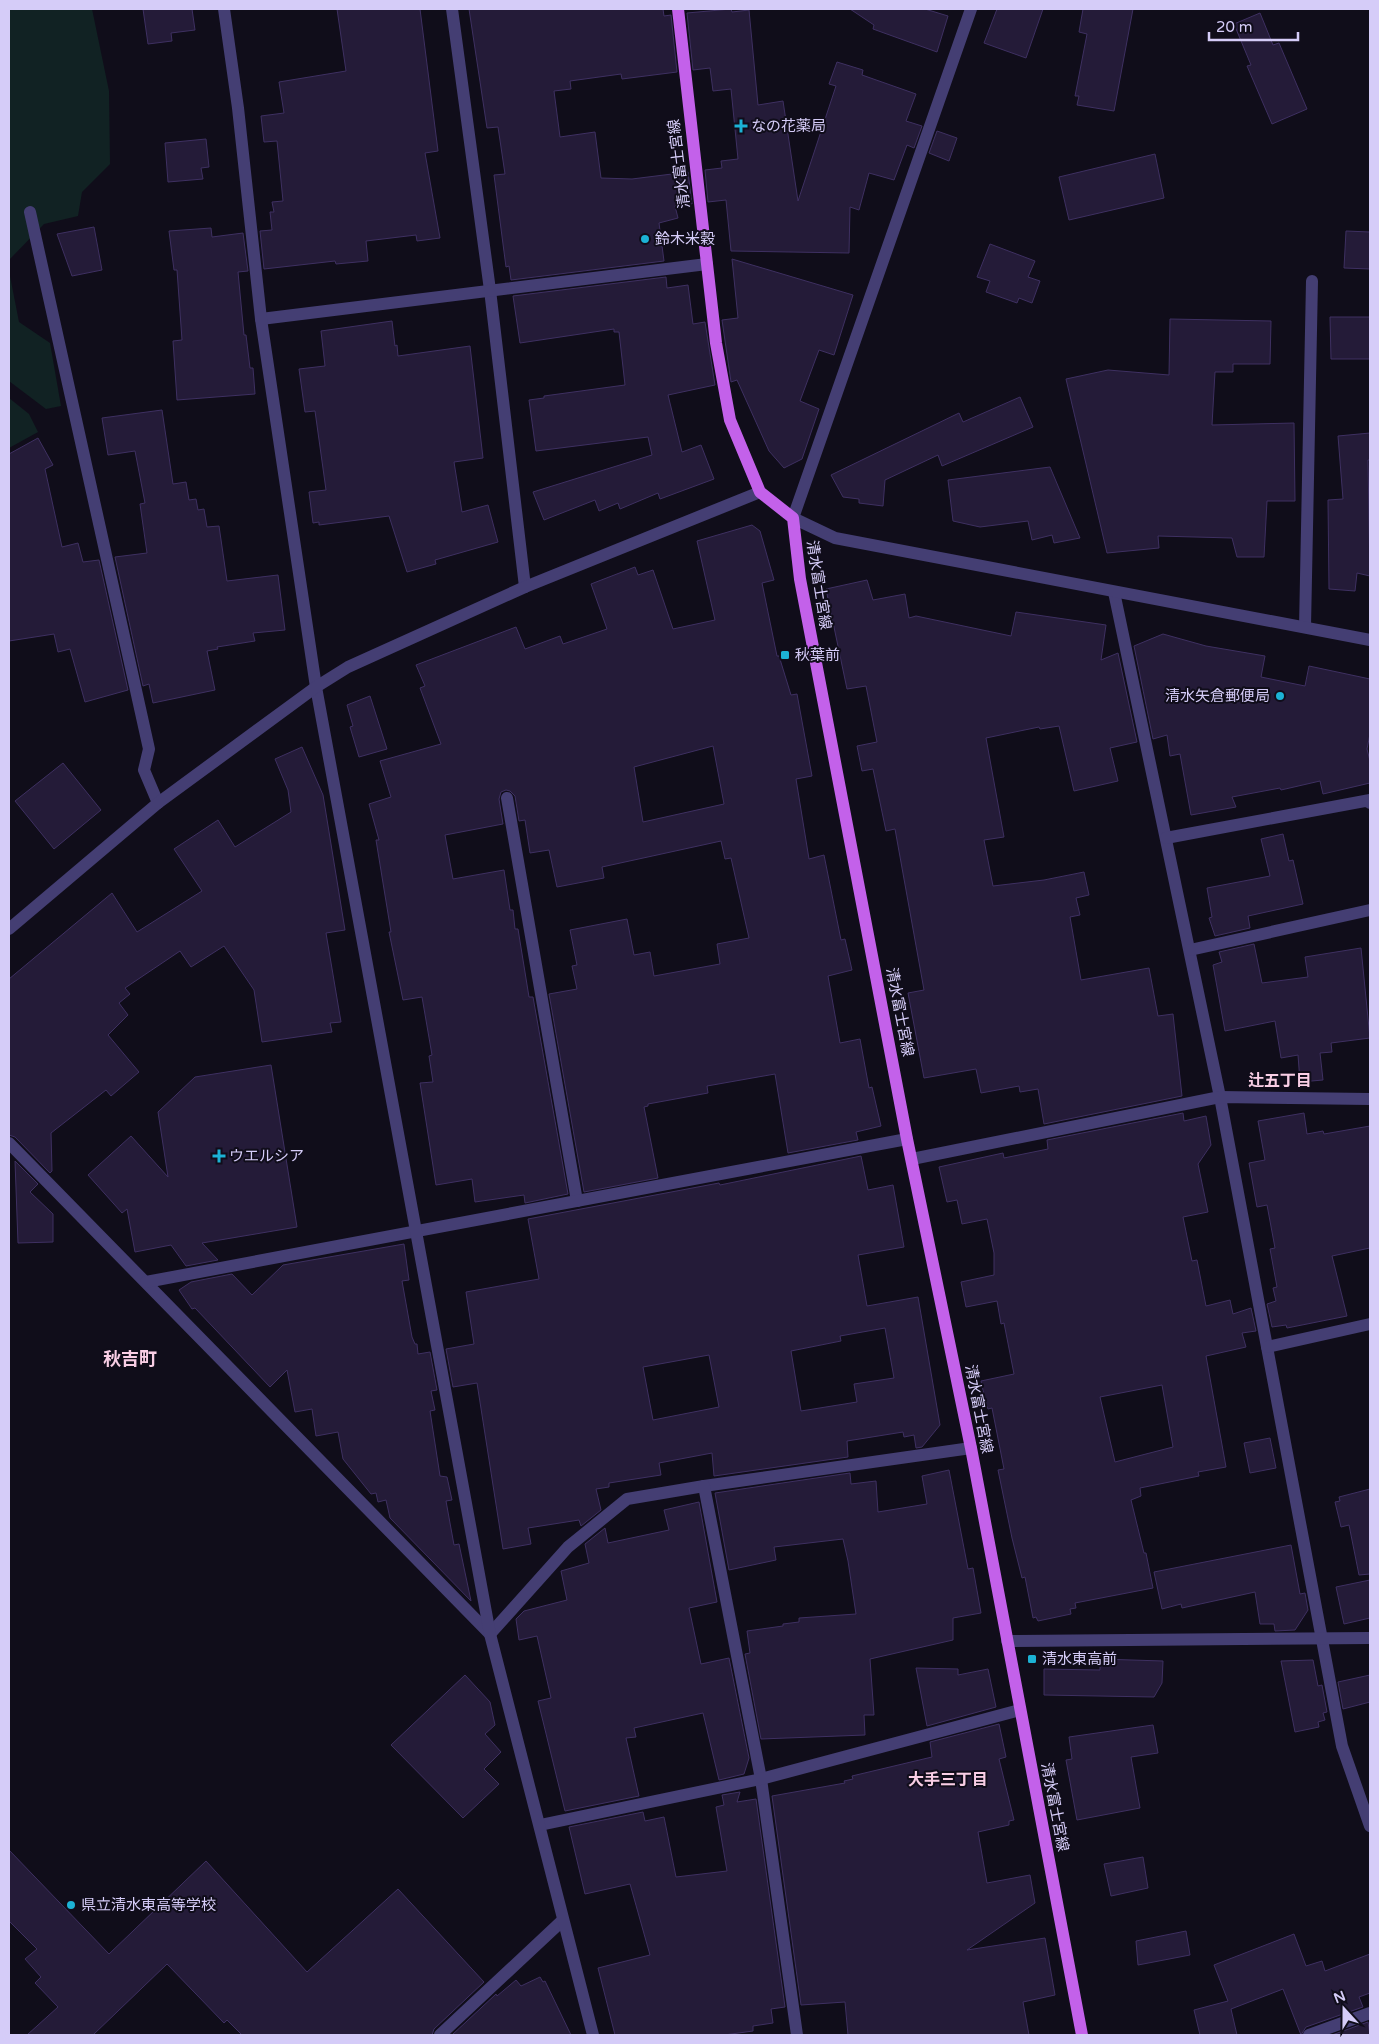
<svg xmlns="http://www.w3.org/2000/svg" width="1379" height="2044" font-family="'Varela Round','Noto Sans JP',sans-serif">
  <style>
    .green { fill: #112223 }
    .building { fill: #241b38; stroke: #3e3061; fill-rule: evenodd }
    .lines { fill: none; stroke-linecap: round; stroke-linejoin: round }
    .service { stroke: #443e73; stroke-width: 12 }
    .minor { stroke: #443e73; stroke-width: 12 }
    .tertiary { stroke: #443e73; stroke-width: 12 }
    .primary { stroke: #c361ea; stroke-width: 12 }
    .poi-dot { fill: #1cb2d5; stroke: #100d1a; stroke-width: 2 }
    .labels { text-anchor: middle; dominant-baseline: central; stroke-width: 4; stroke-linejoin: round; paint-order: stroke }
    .poi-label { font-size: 15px; fill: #d5ccf8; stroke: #100d1a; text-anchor: start }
    .street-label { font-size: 15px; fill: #d5ccf8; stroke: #100d1a }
    .neighbourhood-label { font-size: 16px; font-weight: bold; fill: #f9cee5; stroke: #100d1a }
    .quarter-label { font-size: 18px; font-weight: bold; fill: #f9cee5; stroke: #100d1a }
  </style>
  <rect width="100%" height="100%" fill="#100d1a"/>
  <g class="green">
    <path d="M9 9H92L109 91 110 164 82 192 78 216 44 224 9 260Z"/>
    <path d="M9 271 19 322 50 343 61 406 46 409 9 381Z"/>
    <path d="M9 398 29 414 38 432 9 448Z"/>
  </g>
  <g class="building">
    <path d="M143 9H192L195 30 171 33 172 41 148 44Z"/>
    <path d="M337 9H420L438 151 425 153 440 238 417 241 416 235 366 241 368 261 336 264 335 261 264 269 260 231 272 230 270 212H274L272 202 283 201 277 141 264 142 261 116 284 113 279 82 346 71Z"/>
    <path d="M469 9H663L664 16 671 15 677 72 622 79 621 74 570 81 571 89 554 91 560 137 595 132 601 178 632 179 688 172 692 204 675 206 678 218 659 223 664 261 511 280 509 266 506 267 494 175 505 174 498 127 487 128Z"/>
    <path d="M731 9 732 12 749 10 758 105 783 101 798 201 836 86 829 84 837 62 863 70 862 75 916 94 906 121 922 126 914 148 907 145 894 180 869 173 859 210 850 207 849 253 731 251 726 200 708 202 705 170 722 168 721 161 738 159 731 89 713 91 710 68 693 70 687 13Z"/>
    <path d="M850 9H925L948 16 937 52 873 29 874 25Z"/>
    <path d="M997 9H1043L1026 58 984 43Z"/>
    <path d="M1083 9H1133L1114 111 1077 105 1079 96H1075L1087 34 1079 32Z"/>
    <path d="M1260 13 1273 45 1279 43 1307 109 1272 124 1247 66 1251 65 1234 24Z"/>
    <path d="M937 131 957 138 949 161 929 153Z"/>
    <path d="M206 139 209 167 201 168 203 179 168 182 165 143Z"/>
    <path d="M1155 154 1164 198 1069 220 1059 177Z"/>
    <path d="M94 227 102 270 72 276 57 234Z"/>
    <path d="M211 228 212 237 243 233 248 271 238 272 244 335H246L250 368H253L255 394 177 400 173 341 182 340 177 270H174L169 231Z"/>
    <path d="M1346 231 1370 232V269L1344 268Z"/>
    <path d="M990 244 1035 261 1028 277 1040 281 1032 303 1019 298 1017 303 986 292 990 281 977 277Z"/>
    <path d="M732 259 853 295 834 355 819 350 800 401 819 409 802 459 784 468 769 451 737 380 731 382 722 320 738 318Z"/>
    <path d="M666 277 667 288 688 285 693 324 705 322 715 385 668 395 682 452 701 445 714 479 660 499 658 493 620 509 618 503 599 511 595 500 544 520 533 492 652 455 648 437 536 451 529 400 544 398V396L625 385 619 332H614V329L520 343 513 296Z"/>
    <path d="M1330 317H1370V359H1331Z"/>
    <path d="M1170 319 1271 321 1270 364H1233V372H1215L1212 425 1294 423 1295 501H1267L1264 557H1237L1232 538 1158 536 1159 548 1107 553 1066 379 1108 370 1169 375Z"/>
    <path d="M392 321 395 346 397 345 398 356 470 346 483 458 454 462 462 512 488 505 498 542 435 560 436 564 407 572 389 516 319 525V522L313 523 309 492 326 490 315 411 305 412 299 369 325 366 321 331Z"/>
    <path d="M1020 397 1033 427 942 466 938 455 885 480 883 506 859 503V499L843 497 831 475 959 413 963 422Z"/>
    <path d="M162 410 173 484 186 482 189 500 196 499 198 510 204 509 207 527 219 526 227 581 278 575 285 630 253 633 255 641 217 647 218 649 207 651 215 690 153 703 149 684 143 686 115 557 147 553 140 504 145 503 135 451 108 455 102 418Z"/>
    <path d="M1370 433V460H1368L1370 576 1357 573 1355 591 1329 589 1328 500 1343 499 1338 436Z"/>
    <path d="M38 438 53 465 45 469 62 547 78 543 83 562 99 560 128 690 85 702 70 649 58 652 54 634 9 641V454Z"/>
    <path d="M1050 467 1080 538 1054 543 1052 535 1032 540 1028 521 980 527 953 521 948 480Z"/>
    <path d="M752 525 760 531 774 580 762 583 777 656H779L791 695 797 694 812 776 796 779 809 859 824 855 841 940 845 939 852 970 828 976 840 1043 860 1039 869 1088 872 1087 881 1126 856 1132 858 1140 788 1153 775 1074 707 1086 708 1093 648 1104V1106L644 1107 658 1178 584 1192 549 994 577 989 572 966 577 965 570 930 627 919 634 955 650 952 654 976 720 964 717 944 749 938 731 858 725 859 721 841 602 867 604 878 557 887 549 850 530 853 525 820 519 821 515 796 510 791 506 790 501 792 499 799 503 824 445 835 453 879 504 870 510 910H513L515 929H518L529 997H533L568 1194 525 1203 524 1195 475 1202 472 1179 436 1185 420 1083 433 1082 429 1056 432 1055 422 997 403 1000 389 932H391L376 840H379L369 804 391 797 380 761 441 744 420 688 425 686 416 665 516 627 525 649 560 636 563 644 607 629 591 584 635 567 638 575 653 570 673 629 715 620 697 541ZM713 746 724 804 643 822 634 767Z"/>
    <path d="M867 580 873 600 905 594 909 618 916 616 1011 636 1016 612 1106 625 1101 660 1118 653 1137 742 1110 748 1118 781 1074 791 1059 726 1040 729 1039 727 986 738 1004 837 984 840 993 886 1044 880 1084 872 1089 895 1076 898 1080 915 1070 917 1081 980 1149 968 1158 1016 1173 1014 1182 1096 1044 1124 1038 1089 1020 1092 1019 1086 981 1093 976 1069 924 1078 908 993 924 990 895 829 886 831 873 769 862 771 857 746 877 742 866 686 847 689 826 589Z"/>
    <path d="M1163 634 1206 646 1265 656 1261 677 1305 686 1309 666 1370 679V734L1367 749 1370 761V783L1323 794 1320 781 1281 790 1280 788 1232 797 1236 807 1191 815 1180 754 1170 756 1167 735 1153 739 1134 646Z"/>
    <path d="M370 696 387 749 359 757 350 727 353 726 347 705Z"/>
    <path d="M302 747 323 795 345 930 326 933 341 1022 330 1023 332 1032 262 1042 254 990 224 946 191 967 180 951 125 988 130 994 119 1003 128 1015 108 1035 139 1072 111 1096 106 1090 51 1133 52 1171 50 1173 15 1137 9 1135V979L112 893 137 932 202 891 174 849 218 820 235 847 291 812 288 790 275 759Z"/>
    <path d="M63 763 101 810 54 849 15 801Z"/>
    <path d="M1283 834 1289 861 1293 860 1303 904 1248 916 1250 928 1215 936 1209 918 1212 917 1207 888 1270 876 1261 839Z"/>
    <path d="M1254 944 1262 983 1308 977 1305 957 1361 948 1370 1038 1331 1043 1332 1052 1320 1053 1323 1080 1300 1082 1298 1055 1281 1058 1275 1021 1225 1031 1213 965 1222 962 1219 952Z"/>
    <path d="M271 1065 297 1227 202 1243 218 1260 186 1266 171 1245 135 1252 127 1209 122 1213 88 1175 131 1136 168 1177 158 1112 195 1077Z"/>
    <path d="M1183 1113 1184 1121 1206 1116 1211 1145 1198 1164 1208 1212 1183 1217 1192 1261 1197 1260 1206 1306 1230 1300 1233 1314 1251 1308 1256 1331 1242 1333 1246 1347 1206 1356 1226 1467 1198 1472 1199 1476 1140 1488 1141 1496 1131 1500 1144 1553H1146L1153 1588 1075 1603 1076 1608 1070 1609 1071 1614 1038 1621 1036 1617 1033 1618 1025 1577 1022 1578 1012 1538 998 1470 1004 1469 992 1408 988 1409 986 1404 981 1381 1014 1374 1004 1323 1001 1324 997 1301 966 1307 961 1282 994 1275V1253L987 1219 962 1224 957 1200 947 1202 939 1167 1003 1153 1004 1158 1048 1149 1047 1140ZM1162 1385 1173 1447 1115 1462 1100 1397Z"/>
    <path d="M1304 1113 1307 1134 1323 1131 1324 1134 1370 1126V1248L1332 1256 1347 1316 1287 1328 1286 1325 1272 1327 1267 1304 1276 1301 1273 1288 1277 1287 1270 1249 1275 1248 1267 1205 1257 1207 1249 1163 1265 1160 1258 1121Z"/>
    <path d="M861 1156 868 1190 893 1185 904 1247 858 1255 867 1306 918 1297 940 1425 922 1447 916 1448 914 1435 904 1437 903 1432 847 1441 848 1457 714 1476 712 1453 659 1463 661 1475 609 1483V1487L596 1489 601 1510 581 1526 579 1520 528 1528 531 1544 503 1549 477 1383 453 1387 446 1349 474 1344 466 1292 539 1279 528 1219 719 1183 720 1185ZM885 1328 894 1378 854 1384 857 1402 801 1411 791 1351 841 1341 840 1336ZM709 1355 719 1407 653 1420 643 1367Z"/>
    <path d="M15 1161 38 1184 30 1192 53 1214V1242L18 1243Z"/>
    <path d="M404 1244 409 1280 402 1281 412 1337 415 1344H417L418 1354 430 1352 437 1390 431 1391 435 1410 430 1411 440 1476 447 1477 452 1500 446 1501 454 1545 459 1544 471 1601 390 1518 386 1500 378 1502 376 1493 371 1494 343 1459 338 1432 316 1436 312 1409 295 1412 287 1370 270 1387 195 1308 192 1309 179 1290 191 1282 232 1274 252 1295 283 1265Z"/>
    <path d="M1270 1438 1276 1468 1250 1473 1244 1443Z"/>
    <path d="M949 1470 968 1569 973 1568 981 1613 953 1618V1640L870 1659 874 1715H864L865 1735 761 1739 745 1654 750 1653 747 1631 783 1626V1624L799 1622V1618L856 1614 848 1561 843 1539 774 1547 776 1560 729 1570 715 1493 850 1473 851 1484 876 1481 878 1512 927 1504 922 1476Z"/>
    <path d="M1370 1489V1574L1359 1575 1349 1525 1341 1527 1335 1502 1340 1501 1339 1497Z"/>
    <path d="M699 1502 717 1602 689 1608 701 1664 729 1658 749 1758 744 1774 719 1780 703 1713 634 1728 636 1737 626 1738 639 1796 565 1811 538 1701 551 1698 537 1636 519 1640 516 1619 524 1611 567 1600 561 1571 589 1563 585 1544 605 1528 608 1543 669 1530 664 1510Z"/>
    <path d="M1291 1545 1300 1594 1305 1593 1308 1610 1295 1630 1275 1631 1274 1624H1260L1255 1592 1182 1608 1181 1604 1162 1609 1154 1572Z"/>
    <path d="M1370 1580V1618L1344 1624 1336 1587Z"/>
    <path d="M1100 1659 1163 1661 1162 1683 1154 1697 1044 1695V1669L1100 1670Z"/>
    <path d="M1313 1660 1318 1686 1322 1685 1327 1712 1323 1713 1325 1720 1318 1722 1319 1727 1295 1732 1281 1661Z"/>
    <path d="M916 1668 958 1669V1675L988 1669 996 1707 927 1726Z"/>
    <path d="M465 1675 490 1702 495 1725 485 1734 501 1752 484 1769 499 1784 463 1818 391 1745Z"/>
    <path d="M1370 1675V1702L1343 1709 1338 1682Z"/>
    <path d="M999 1724 1006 1757 999 1759 1014 1820 1009 1821V1825L978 1832 987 1883 1030 1875 1035 1903 967 1950 1045 1938 1055 1995 1023 2002 1029 2035H848L845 2002 801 2005 772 1796 845 1783 844 1781 853 1779 852 1776 932 1757 930 1742Z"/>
    <path d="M1153 1725 1158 1753 1131 1757 1140 1808 1077 1820 1066 1760 1072 1759 1069 1737Z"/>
    <path d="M740 1792 737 1802 756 1799 785 2007 771 2009 773 2023 753 2026V2031L724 2035H615L598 1968 650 1955 630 1884 585 1894 569 1827 643 1812 645 1821 664 1817 676 1877 727 1871 716 1807 724 1805 722 1795Z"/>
    <path d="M9 1850 109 1954 206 1861 307 1972 398 1889 484 1982 434 2029 432 2035H242L227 2020 224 2023 167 1964 93 2035H27L58 2007 35 1983 41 1977 25 1959 37 1949 9 1921Z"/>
    <path d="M1143 1857 1148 1888 1111 1896 1104 1864Z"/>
    <path d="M1186 1931 1190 1955 1138 1965 1136 1941Z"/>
    <path d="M1294 1934 1306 1966 1322 1961 1325 1971 1370 1954V1993L1359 1997 1363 2007 1306 2027 1301 2035 1283 1989 1231 2009 1237 2035H1200L1194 2010 1228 2001 1214 1965Z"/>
    <path d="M540 1977 543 1982 545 1981 571 2035H452L496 1994 497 1996 516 1980 521 1986Z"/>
    <path d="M1368 2022 1370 2035H1332Z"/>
  </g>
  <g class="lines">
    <path class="service" d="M30 212 149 749 144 770 158 803"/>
    <g class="minor">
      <path d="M452 9 490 290 525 587"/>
      <path d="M261 319 707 264"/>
      <path d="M793 518 971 9"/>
      <path d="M1114 592 1220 1097 1342 1746 1370 1826"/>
      <path d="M1305 627 1312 281"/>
      <path d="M507 798 577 1201"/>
      <path d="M1166 838 1370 800V803"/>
      <path d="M1190 950 1370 910"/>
      <path d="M9 1143 490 1634 568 1547 627 1499 704 1486 971 1448"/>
      <path d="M912 1159 1220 1097 1370 1099"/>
      <path d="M146 1282 907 1139"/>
      <path d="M1267 1347 1370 1324"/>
      <path d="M704 1486 761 1779 797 2035"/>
      <path d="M1007 1641 1370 1638"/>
      <path d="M540 1825 761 1779 1020 1710"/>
      <path d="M440 2035 563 1920"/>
      <path d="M1309 2035 1370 2013"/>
    </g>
    <g class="tertiary">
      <path d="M224 9 238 108 261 319 316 687 490 1634 593 2035"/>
      <path d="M793 518 835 538 1370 640"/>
      <path d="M9 929 158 803 316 687 348 667 525 587 760 492"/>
    </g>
    <path class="primary" d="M678 9 716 343 730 420 760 492 793 518 800 579 907 1139 971 1448 1082 2035"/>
  </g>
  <g class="poi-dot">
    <path d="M738.5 118.5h5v5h5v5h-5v5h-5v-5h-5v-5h5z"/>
    <circle cx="645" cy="239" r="5"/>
    <rect x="780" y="650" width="10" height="10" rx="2.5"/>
    <circle cx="1280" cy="696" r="5"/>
    <path d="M216.5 1148.5h5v5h5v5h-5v5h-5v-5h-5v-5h5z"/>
    <rect x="1027" y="1654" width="10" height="10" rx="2.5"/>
    <circle cx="71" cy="1905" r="5"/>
  </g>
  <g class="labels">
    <g class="poi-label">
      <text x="751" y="126">なの花薬局</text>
      <text x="655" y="239">鈴木米穀</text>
      <text x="795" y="655">秋葉前</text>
      <text x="1270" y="696" text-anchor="end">清水矢倉郵便局</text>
      <text x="229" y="1156">ウエルシア</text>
      <text x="1042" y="1659">清水東高前</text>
      <text x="81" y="1905">県立清水東高等学校</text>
    </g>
    <g class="street-label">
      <text transform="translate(679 164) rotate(-97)">清水富士宮線</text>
      <text transform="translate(819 585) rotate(81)">清水富士宮線</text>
      <text transform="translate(900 1012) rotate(79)">清水富士宮線</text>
      <text transform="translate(979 1409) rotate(79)">清水富士宮線</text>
      <text transform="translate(1055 1807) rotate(79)">清水富士宮線</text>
    </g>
    <g class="neighbourhood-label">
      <text x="1280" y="1081">辻五丁目</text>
      <text x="948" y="1780">大手三丁目</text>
    </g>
    <g class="quarter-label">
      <text x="130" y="1359">秋吉町</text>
    </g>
  </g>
  <rect width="1379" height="2044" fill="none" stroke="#d5ccf8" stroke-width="20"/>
  <g transform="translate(1344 2009) rotate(339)" stroke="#100d1a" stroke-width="4" paint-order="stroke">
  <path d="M0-4L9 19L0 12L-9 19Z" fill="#d5ccf8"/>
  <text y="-8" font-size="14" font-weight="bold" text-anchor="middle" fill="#d5ccf8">N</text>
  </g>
  <path d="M1209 32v8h89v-8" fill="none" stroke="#d5ccf8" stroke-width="2.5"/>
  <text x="1216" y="32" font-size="15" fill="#d5ccf8" stroke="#100d1a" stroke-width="4" paint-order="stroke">20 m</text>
</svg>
